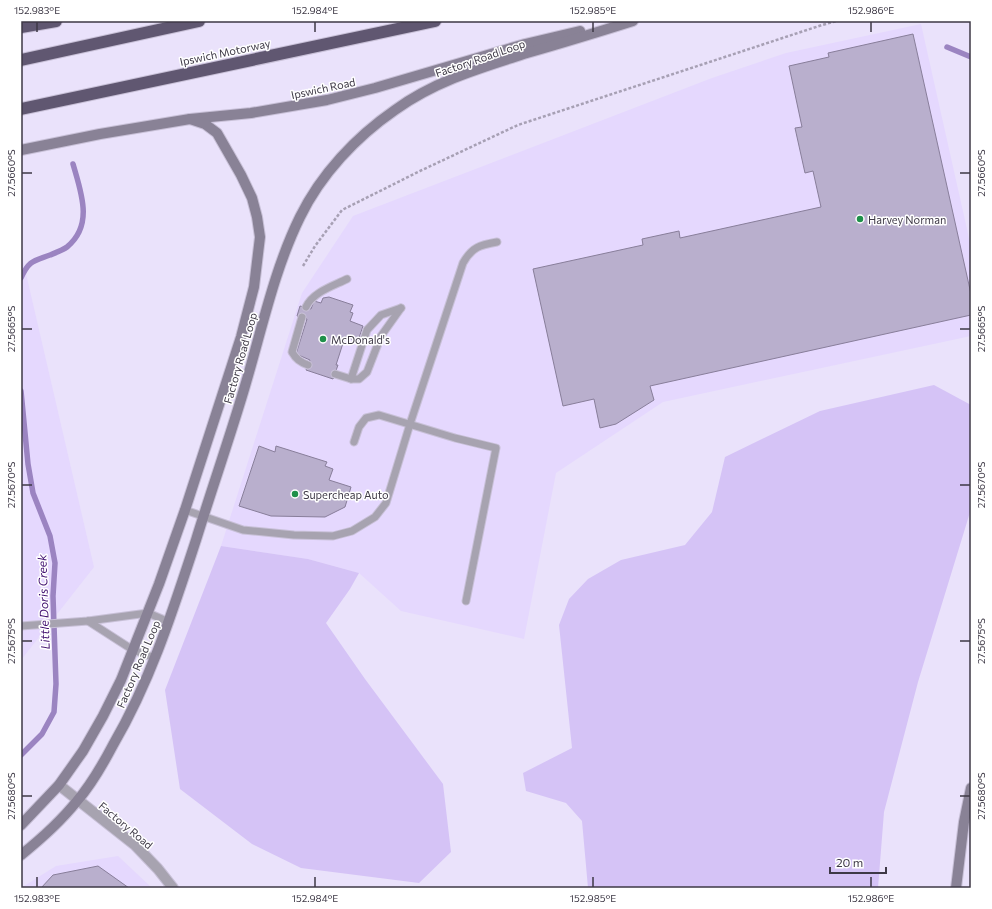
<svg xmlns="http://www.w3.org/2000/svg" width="992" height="909" font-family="Commissioner,sans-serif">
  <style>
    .built { fill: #e5d8fe }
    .green { fill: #d5c3f6 }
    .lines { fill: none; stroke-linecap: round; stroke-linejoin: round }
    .stream { stroke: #9b84c1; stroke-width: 5.5 }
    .building { fill: #b9afcd; stroke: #887e9a }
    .service-casing { stroke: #c8c0d7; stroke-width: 9 }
    .minor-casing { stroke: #c8c0d7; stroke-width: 12 }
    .secondary-casing { stroke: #c8c0d7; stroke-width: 12 }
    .motorway-casing { stroke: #c8c0d7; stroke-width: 14 }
    .path { stroke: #a7a0b4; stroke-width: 2.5; stroke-dasharray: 3 2; stroke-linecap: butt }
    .service { stroke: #a7a3b0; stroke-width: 7 }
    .minor { stroke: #a7a3b0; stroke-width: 10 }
    .secondary { stroke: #898296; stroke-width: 10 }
    .motorway { stroke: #605771; stroke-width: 12 }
    .ticks { fill: none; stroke: #3e3946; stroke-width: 1.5 }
    .poi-dot { fill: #1f904a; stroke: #fff; stroke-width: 1.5 }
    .labels { text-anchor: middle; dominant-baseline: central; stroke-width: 3; stroke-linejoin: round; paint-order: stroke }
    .street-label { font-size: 11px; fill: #3e3946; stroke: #fff }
    .poi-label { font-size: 11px; fill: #3e3946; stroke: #fff; text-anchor: start }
    .water-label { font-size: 12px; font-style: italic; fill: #400f6f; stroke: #fff }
    .neatline { fill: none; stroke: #3e3946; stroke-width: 1.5 }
    .ticks-label { font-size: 10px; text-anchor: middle; fill: #3e3946 }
  </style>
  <rect width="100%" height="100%" fill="#eae2fb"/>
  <g class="built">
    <path d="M921 24 971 247V336L663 402 556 473 524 639 401 611 359 573 308 559 221 546 302 293 353 216 712 78 786 53Z"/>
    <path d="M21 252 94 567 21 660Z"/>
    <path d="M118 856 152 888H21L56 866Z"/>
  </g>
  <g class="green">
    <path d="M934 385 971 405V509L918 682 884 812 878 888H588L582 821 566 803 526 791 523 773 572 748 559 625 569 599 588 579 621 560 685 545 712 512 725 457 820 411Z"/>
    <path d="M221 546 308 559 359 573 350 589 326 623 365 679 443 784 451 852 419 883 301 868 252 844 180 789 165 690Z"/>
  </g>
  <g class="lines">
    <g class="stream">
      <path d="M947 47 971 57"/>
      <path d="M21 278C29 260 34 261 50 255 55 253 63 250 67 247 94 225 81 192 73 164"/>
      <path d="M21 391 28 464 33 493 50 536 55 563 53 596 56 684 54 712 42 734 21 755"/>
    </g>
  </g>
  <g class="building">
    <path d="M913 34 971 294V315L650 386 654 400 616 424 600 428 594 399 563 406 533 269 643 245 642 239 679 231 680 238 821 207 813 171 805 173 795 128 802 127 789 66 829 57 828 53Z"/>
    <path d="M329 297 353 305 350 312 353 313 350 321 363 326 358 341 345 337 336 365H338L333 379 306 370 310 360 296 354 307 319 297 316 300 306 311 309 314 301 321 303 323 298Z"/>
    <path d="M259 446 275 452 276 446 327 462 325 466 333 469 329 480 351 487 345 507 325 517 271 516 239 506Z"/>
    <path d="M98 866 129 888H41L53 875Z"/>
  </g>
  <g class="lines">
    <g class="service-casing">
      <g id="service">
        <path d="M306 307C313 292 333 286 347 279"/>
        <path d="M302 317 292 352C296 359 300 362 308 365"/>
        <path d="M335 374 351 379H359L367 372 381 336 401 308"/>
        <path d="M351 379 367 330 381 315 401 308"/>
        <path d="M354 442 359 427 366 418 379 415 455 438 496 448 466 601"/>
        <path d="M185 510 243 530 294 535 333 536 352 531 375 517 386 503 410 424 463 263C472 247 480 245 497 242"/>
        <path d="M88 621 133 650 155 658"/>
        <path d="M21 626 88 621 148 613 169 622"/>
      </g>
    </g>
    <g class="minor-casing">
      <path id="minor" d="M59 785 135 845 158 869 173 888"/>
    </g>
    <g class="secondary-casing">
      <g id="secondary">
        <path d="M21 150 100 134 190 119 251 113 327 100 375 88 525 44 580 31"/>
        <path d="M21 825 59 785 83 751 103 716 121 680 159 584 185 510 241 337 254 287 260 237 257 217 252 198 241 175 217 133 205 124 190 119"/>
        <path d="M21 855C41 839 61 821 77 801 91 785 103 764 113 745 151 680 173 610 196 540 212 488 230 437 245 386 262 329 274 270 300 217 321 174 356 137 395 110 435 81 480 68 527 53 562 43 598 32 633 21"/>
        <path d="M956 888 964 822 971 788"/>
      </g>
    </g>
    <g class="motorway-casing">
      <g id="motorway">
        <path d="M21 27 56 21"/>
        <path d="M21 60 199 21"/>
        <path d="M21 109 435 21"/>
      </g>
    </g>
    <path class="path" d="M303 266 315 246 342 210 420 171 518 125 822 25 837 21"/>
    <use href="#service" class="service"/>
    <use href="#minor" class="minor"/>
    <use href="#secondary" class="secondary"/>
    <use href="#motorway" class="motorway"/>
  </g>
  <path class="ticks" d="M37 22V32M315 22V32M593 22V32M871 22V32M22 173H32M960 173H970M22 329H32M960 329H970M22 485H32M960 485H970M22 641H32M960 641H970M22 796H32M960 796H970M37 877V887M315 877V887M593 877V887M871 877V887"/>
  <g class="poi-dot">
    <circle cx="860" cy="219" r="4"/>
    <circle cx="323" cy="339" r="4"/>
    <circle cx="295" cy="494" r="4"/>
  </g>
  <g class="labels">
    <g class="street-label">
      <text transform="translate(225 52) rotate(-12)">Ipswich Motorway</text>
      <text transform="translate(480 58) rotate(-19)">Factory Road Loop</text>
      <text transform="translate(323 88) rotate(-12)">Ipswich Road</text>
      <text transform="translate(240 358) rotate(-74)">Factory Road Loop</text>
      <text transform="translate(138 664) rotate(-67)">Factory Road Loop</text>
      <text transform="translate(126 825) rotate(40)">Factory Road</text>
    </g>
    <g class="poi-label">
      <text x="868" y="219">Harvey Norman</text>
      <text x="331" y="339">McDonald's</text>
      <text x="303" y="494">Supercheap Auto</text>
    </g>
    <g class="water-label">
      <text transform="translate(43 602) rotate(-92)">Little Doris Creek</text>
    </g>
  </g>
  <rect width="992" height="909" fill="none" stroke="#ffffff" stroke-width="44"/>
  <path d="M830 867v6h56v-6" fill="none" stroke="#3e3946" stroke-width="2"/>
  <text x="836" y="867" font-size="12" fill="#3e3946" stroke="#ffffff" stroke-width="3" paint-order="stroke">20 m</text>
  <rect x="22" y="22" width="948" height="865" class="neatline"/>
  <g class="ticks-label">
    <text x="37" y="14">152.983°E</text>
    <text x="315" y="14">152.984°E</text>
    <text x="593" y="14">152.985°E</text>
    <text x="871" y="14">152.986°E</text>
    <text transform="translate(11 173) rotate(-90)" y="4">27.5660°S</text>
    <text transform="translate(981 173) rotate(-90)" y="4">27.5660°S</text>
    <text transform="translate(11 329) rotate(-90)" y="4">27.5665°S</text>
    <text transform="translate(981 329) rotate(-90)" y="4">27.5665°S</text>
    <text transform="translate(11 485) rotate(-90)" y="4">27.5670°S</text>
    <text transform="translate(981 485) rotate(-90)" y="4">27.5670°S</text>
    <text transform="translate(11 641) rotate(-90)" y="4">27.5675°S</text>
    <text transform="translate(981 641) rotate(-90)" y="4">27.5675°S</text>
    <text transform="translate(11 796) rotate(-90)" y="4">27.5680°S</text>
    <text transform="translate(981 796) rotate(-90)" y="4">27.5680°S</text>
    <text x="37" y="902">152.983°E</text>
    <text x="315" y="902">152.984°E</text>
    <text x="593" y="902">152.985°E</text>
    <text x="871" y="902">152.986°E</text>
  </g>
</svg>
